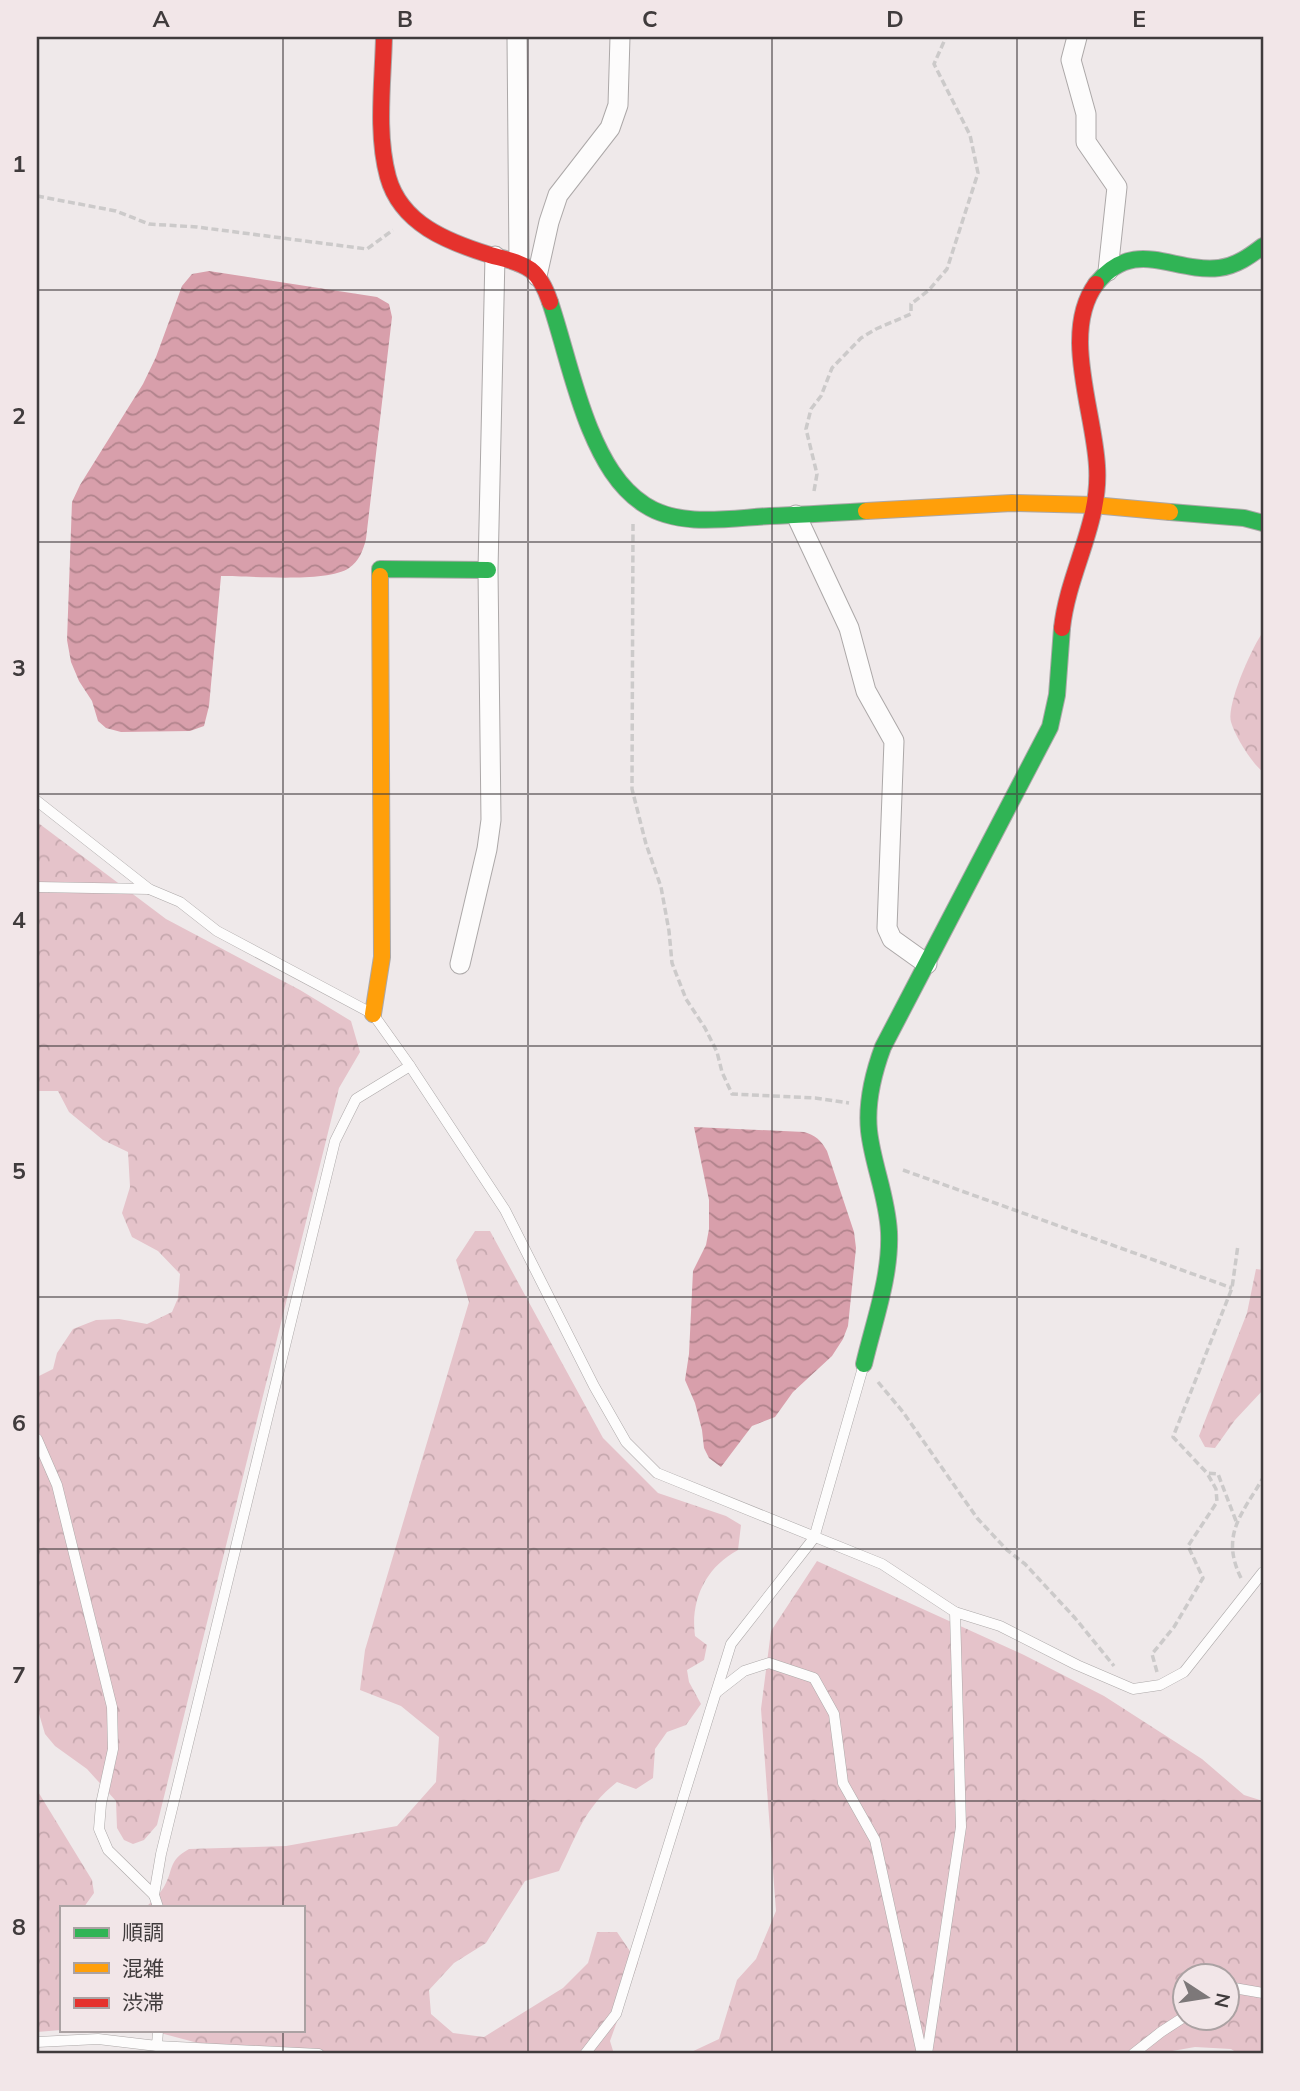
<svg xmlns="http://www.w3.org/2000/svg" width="1300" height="2091" font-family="Mulish,'Noto Sans JP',sans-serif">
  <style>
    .forest { fill: url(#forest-crowns); fill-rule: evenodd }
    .water { fill: url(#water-waves) }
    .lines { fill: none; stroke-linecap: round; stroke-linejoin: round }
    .lane-casing { stroke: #aca8a8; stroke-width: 11 }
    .street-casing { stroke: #aca8a8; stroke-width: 21 }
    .fast-casing { stroke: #aca8a8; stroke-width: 18 }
    .slow-casing { stroke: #aca8a8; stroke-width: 18 }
    .jam-casing { stroke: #aca8a8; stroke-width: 18 }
    .path { stroke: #cccaca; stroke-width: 3.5; stroke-dasharray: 7 3.5; stroke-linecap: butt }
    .lane { stroke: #fdfcfc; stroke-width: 10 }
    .street { stroke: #fdfcfc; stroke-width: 19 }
    .fast { stroke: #30b455; stroke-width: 16 }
    .slow { stroke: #ff9f0a; stroke-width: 16 }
    .jam { stroke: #e5322d; stroke-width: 16 }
    .grid { fill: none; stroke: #403b3c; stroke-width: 2; stroke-opacity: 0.55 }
    .neatline { fill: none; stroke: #403b3c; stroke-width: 2.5 }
    .grid-label { font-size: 23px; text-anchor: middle; font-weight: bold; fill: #403b3c }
  </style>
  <defs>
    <pattern id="forest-crowns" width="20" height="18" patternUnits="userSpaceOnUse" patternTransform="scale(1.75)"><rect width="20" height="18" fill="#e5c3ca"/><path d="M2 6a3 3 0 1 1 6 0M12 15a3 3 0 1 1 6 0" fill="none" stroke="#c6a8ae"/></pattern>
    <pattern id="water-waves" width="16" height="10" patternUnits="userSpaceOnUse" patternTransform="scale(1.75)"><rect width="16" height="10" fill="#d89fab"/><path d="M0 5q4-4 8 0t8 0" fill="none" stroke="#b1838c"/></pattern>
  </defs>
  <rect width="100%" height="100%" fill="#efe9ea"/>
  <g class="forest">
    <path d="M1263 632V772C1251 762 1236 738 1231 722 1226 705 1252 647 1263 632Z"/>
    <path d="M37 822 166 919 300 990 351 1021 360 1052 339 1088 157 1825 144 1840 133 1844 124 1840 117 1828 116 1801 87 1769 55 1746 45 1734 37 1707V1377L53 1369 57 1353 73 1329 96 1320 119 1319 147 1324 172 1312 178 1298 180 1274 158 1251 132 1237 122 1213 130 1187 128 1152 103 1140 69 1112 58 1091H37Z"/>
    <path d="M475 1231H490L603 1438 658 1493 726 1516 741 1525 738 1550C706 1567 690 1600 695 1636L707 1645 704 1660 687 1670 689 1682 701 1704 686 1725 667 1732 655 1749 653 1778 636 1789 617 1782C584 1808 577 1835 559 1871L525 1881 486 1943 454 1963 429 1990 431 2014 453 2033 484 2037 563 1988 588 1963 597 1932H617L638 1963 610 2041 614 2054H366L198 2043 149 2030H303V1907H146C152 1901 161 1893 165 1885 174 1868 168 1861 189 1849L286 1846 397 1826 436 1782 439 1737 401 1706 360 1690 365 1650 469 1302 456 1260Z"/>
    <path d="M1256 1269 1263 1270V1390L1235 1420 1215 1448 1205 1447 1199 1436 1247 1313Z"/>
    <path d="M817 1561 1024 1655 1104 1696 1202 1759 1244 1795 1263 1801V2054H1239L1231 2049 1195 2047 1155 2054H687L719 2039 737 1980 756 1959 776 1911 761 1709 771 1631ZM1184 1976H1226V2018H1184Z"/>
    <path d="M37 1790 92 1880 94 1893 84 1907H61V2030L37 2032Z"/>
  </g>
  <g class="water">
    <path d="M209 271 377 297 389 304 392 317 366 539C363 551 359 561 349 568 327 583 251 576 221 576L209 706 204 726 190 731 121 732 106 728 98 721 92 701 79 681 71 662 67 640 72 502 80 485 143 384 156 357 182 286 192 274Z"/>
    <path d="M694 1127 804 1132C815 1135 821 1140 827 1151L854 1232 856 1248 848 1326 843 1339 832 1356 793 1392 775 1417 752 1426 721 1467 709 1458 704 1448 702 1430 695 1403 685 1380 689 1354 693 1271 706 1245 709 1229V1200Z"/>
  </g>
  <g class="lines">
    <g class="lane-casing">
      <g id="lane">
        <path d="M37 801 149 889 180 902 217 931 373 1014 410 1066 505 1210 594 1386 626 1442 657 1473 882 1564 955 1612 1000 1626 1077 1665 1133 1689 1160 1685 1184 1672 1263 1572"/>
        <path d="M37 887 149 889"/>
        <path d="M37 1439 57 1485 112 1707 113 1749 101 1804 99 1829 108 1850 154 1895"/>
        <path d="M717 1692 744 1671 769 1663 814 1678 834 1714 843 1783 875 1840 922 2054"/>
        <path d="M158 1907 154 1895 161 1854 335 1141 356 1099 410 1066"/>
        <path d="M1226 1992 1234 1988 1263 1993"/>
        <path d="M37 2042 98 2039 157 2046 158 2030"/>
        <path d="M157 2046 319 2054"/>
        <path d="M585 2054 616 2014 731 1644 814 1538 864 1364"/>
        <path d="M927 2054 961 1827 955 1612"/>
        <path d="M1133 2054 1161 2032 1184 2017"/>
      </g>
    </g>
    <g class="street-casing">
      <g id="street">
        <path d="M517 37 519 262"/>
        <path d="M1077 37 1071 60 1086 114V142L1117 187 1108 271"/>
        <path d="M537 276 549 222 558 195 610 128 618 105 620 37"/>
        <path d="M796 515 849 628 866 691 894 741 887 928 892 939 927 964"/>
        <path d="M460 964 487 849 491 820 488 570 495 256"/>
      </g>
    </g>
    <g class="fast-casing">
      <g id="fast">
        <path d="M1096 284C1135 236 1172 273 1219 268 1236 266 1250 256 1263 246"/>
        <path d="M550 302C564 344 573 388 590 429 602 458 618 488 645 505 680 528 731 518 770 516 802 515 834 513 866 511"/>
        <path d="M1170 512 1244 518 1263 523"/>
        <path d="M380 576V569L488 570"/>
        <path d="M864 1364C874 1321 891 1276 889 1232 887 1195 873 1166 869 1131 866 1102 873 1074 883 1047L1050 727 1057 695 1062 628"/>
      </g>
    </g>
    <g class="slow-casing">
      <g id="slow">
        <path d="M866 511 1012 503 1093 505 1170 512"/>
        <path d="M373 1014 382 957 380 576"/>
      </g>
    </g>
    <g class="jam-casing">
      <g id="jam">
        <path d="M384 37C383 82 376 133 388 177 401 224 448 242 490 255 504 259 519 261 531 270 541 278 546 290 550 302"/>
        <path d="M1062 628C1068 572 1101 523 1097 466 1094 410 1061 332 1096 284"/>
      </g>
    </g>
    <g class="path">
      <path d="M37 196 116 211 149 224 197 227 367 249 393 230"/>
      <path d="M814 491 817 474 806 429 811 409 821 396 832 368 861 338 876 329 911 314V304L929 290 947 269 978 173 970 135 934 64 946 37"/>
      <path d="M633 524 632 789 646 844 661 887 669 931 672 963 686 999 705 1028 717 1052 722 1072 732 1094 815 1098 849 1103"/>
      <path d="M903 1170 1232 1288"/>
      <path d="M878 1382 903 1412 977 1518 1007 1550 1025 1564 1075 1618 1114 1666"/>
      <path d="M1236 1521 1218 1474 1207 1473 1173 1437 1232 1288 1238 1245"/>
      <path d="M1241 1578C1220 1535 1242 1514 1263 1478"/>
      <path d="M1157 1672 1152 1654 1174 1627 1203 1578 1188 1546 1217 1502 1216 1489 1207 1473"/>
    </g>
    <use href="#lane" class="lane"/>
    <use href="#street" class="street"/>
    <use href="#fast" class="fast"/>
    <use href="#slow" class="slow"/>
    <use href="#jam" class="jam"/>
  </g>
  <path class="grid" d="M283 37V1907M528 37V2054M772 37V2054M1017 37V2054M37 290H1263M37 542H1263M37 794H1263M37 1046H1263M37 1297H1263M37 1549H1263M37 1801H1263M283 2030V2054"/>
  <rect width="1300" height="2091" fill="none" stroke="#f2e6e8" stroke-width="77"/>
  <rect x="60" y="1906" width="245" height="126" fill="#f2e6e8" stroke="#aba2a3" stroke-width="2"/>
  <rect x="74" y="1928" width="35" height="10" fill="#30b455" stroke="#aba2a3" stroke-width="2"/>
  <text x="122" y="1940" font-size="21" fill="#403b3c">順調</text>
  <rect x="74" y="1963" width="35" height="10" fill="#ff9f0a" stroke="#aba2a3" stroke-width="2"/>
  <text x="122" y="1976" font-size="21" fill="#403b3c">混雑</text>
  <rect x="74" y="1998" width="35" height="10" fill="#e5322d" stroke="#aba2a3" stroke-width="2"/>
  <text x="122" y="2010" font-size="21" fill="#403b3c">渋滞</text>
  <g transform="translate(1206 1997) rotate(102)"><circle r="33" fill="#f2e6e8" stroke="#aba2a3" stroke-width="2"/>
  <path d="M0-5L12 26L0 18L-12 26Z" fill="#7d7879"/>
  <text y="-10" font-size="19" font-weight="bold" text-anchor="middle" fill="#403b3c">N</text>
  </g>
  <rect x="38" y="38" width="1224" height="2014" class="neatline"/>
  <g class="grid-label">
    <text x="161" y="27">A</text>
    <text x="405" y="27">B</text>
    <text x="650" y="27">C</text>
    <text x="895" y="27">D</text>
    <text x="1139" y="27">E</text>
    <text x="19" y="172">1</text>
    <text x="19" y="424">2</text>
    <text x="19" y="676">3</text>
    <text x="19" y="928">4</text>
    <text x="19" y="1179">5</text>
    <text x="19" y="1431">6</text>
    <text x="19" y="1683">7</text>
    <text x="19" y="1935">8</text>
  </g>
</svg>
